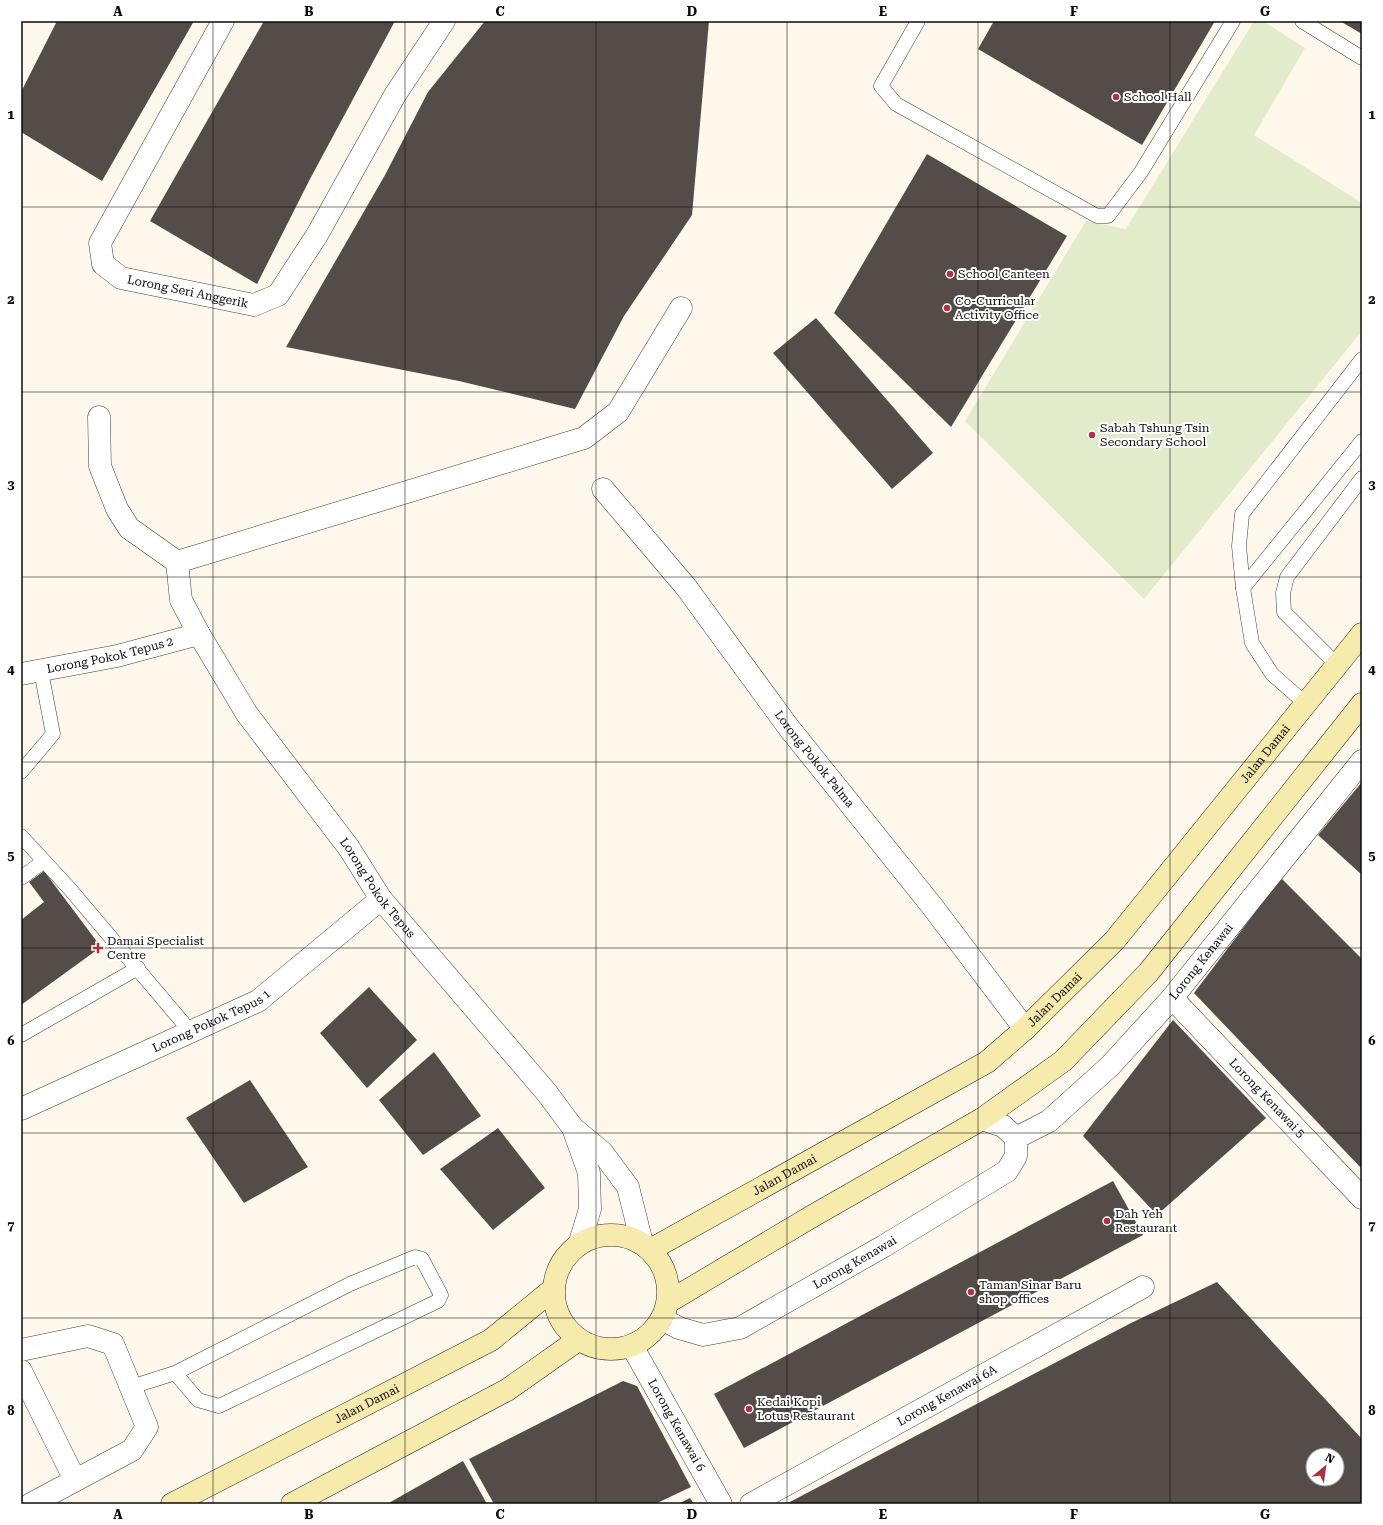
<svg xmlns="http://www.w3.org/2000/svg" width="1383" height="1525" font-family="'Roboto Serif',serif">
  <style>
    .pitch { fill: #e2ecca }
    .building { fill: #534c49; fill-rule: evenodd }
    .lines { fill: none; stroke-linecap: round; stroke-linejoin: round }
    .service-casing { stroke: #3e3e3e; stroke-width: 15 }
    .minor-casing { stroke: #3e3e3e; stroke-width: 23 }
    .secondary-casing { stroke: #2d2d2d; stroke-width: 23 }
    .service { stroke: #fff; stroke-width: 14 }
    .minor { stroke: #fff; stroke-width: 22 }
    .secondary { stroke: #f6eaad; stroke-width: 22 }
    .grid { fill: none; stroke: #0b0b0b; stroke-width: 1; stroke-opacity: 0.55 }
    .poi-dot { fill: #ac323f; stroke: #fff; stroke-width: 1.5 }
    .labels { text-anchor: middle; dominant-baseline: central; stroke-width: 4; stroke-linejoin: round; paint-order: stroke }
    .poi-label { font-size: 12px; fill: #0b0b0b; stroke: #fff; text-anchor: start }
    .street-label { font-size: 12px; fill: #0b0b0b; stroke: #fff }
    .neatline { fill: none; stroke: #0b0b0b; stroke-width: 1.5 }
    .grid-label { font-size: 13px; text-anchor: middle; font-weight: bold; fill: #0b0b0b }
  </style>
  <rect width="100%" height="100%" fill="#fdf8eb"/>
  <path class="pitch" d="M1254 21H1263L1305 48 1254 135 1362 203V331L1144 599 965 421 1086 221 1126 229Z"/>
  <g class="building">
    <path d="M57 21H194L102 181 21 132V92Z"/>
    <path d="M264 21H395L310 179 257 284 150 221Z"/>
    <path d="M485 21H709L692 215 624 316 575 409 459 381 286 347 385 175 428 92Z"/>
    <path d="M994 21H1215L1142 145 978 49Z"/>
    <path d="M1340 21H1362V34Z"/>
    <path d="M927 154 1067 236 951 427 834 313Z"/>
    <path d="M816 318 933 453 892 489 773 353Z"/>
    <path d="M1362 782V875L1318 835Z"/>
    <path d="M44 871 101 947 21 1005V920L44 902 29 882Z"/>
    <path d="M1281 878 1362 959V1169L1194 993Z"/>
    <path d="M369 987 417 1040 367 1088 320 1033Z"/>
    <path d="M1173 1020 1266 1118 1157 1215 1083 1136Z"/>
    <path d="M434 1052 481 1116 423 1155 379 1100Z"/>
    <path d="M250 1080 308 1167 244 1203 186 1118Z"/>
    <path d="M498 1128 545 1188 493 1230 440 1169Z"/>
    <path d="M1113 1181 1143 1235 744 1448 714 1394Z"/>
    <path d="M1217 1282 1362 1439V1504H786L1131 1323ZM1313 1455H1337V1479H1313Z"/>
    <path d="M623 1381 637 1386 691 1487 655 1504H494L469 1459Z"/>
    <path d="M463 1461 487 1504H387Z"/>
    <path d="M690 1498 694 1504H678Z"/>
  </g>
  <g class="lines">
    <g class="service-casing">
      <g id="service">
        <path d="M918 21 881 86 896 104 1097 216H1108L1141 172 1233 21"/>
        <path d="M1302 21 1362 58"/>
        <path d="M1243 588 1362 441"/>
        <path d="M1337 665 1284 612 1283 593 1287 577 1362 478"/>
        <path d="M1306 704 1272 674 1252 643 1243 588 1239 546 1242 514 1362 359"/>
        <path d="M21 772 53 734 41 671"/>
        <path d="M21 836 69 888 190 1031"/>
        <path d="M21 878 44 861"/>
        <path d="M21 1035 138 968"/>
        <path d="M131 1387 175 1373 350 1284 415 1257 422 1259 441 1295 438 1301 219 1406 198 1400 175 1373"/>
      </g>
    </g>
    <g class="minor-casing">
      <g id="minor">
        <path id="s1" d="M223 21 100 243 103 264 121 278 254 305 278 295 317 235 395 95 444 21"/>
        <path id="s2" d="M99 417 100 466 117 509 129 528 177 562 181 600 199 634 247 714 349 848 381 899 547 1093 573 1128 602 1152 628 1187 642 1243"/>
        <path id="s3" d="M603 489 686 587 789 728 932 906 1025 1029"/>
        <path d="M177 562 584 438 618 412 681 308"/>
        <path id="s4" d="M21 674 117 656 199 634"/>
        <path id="s5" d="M1172 998 1362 1198"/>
        <path id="s6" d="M21 1109 258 1001 381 899"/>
        <path d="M573 1128 589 1173 590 1209 580 1242"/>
        <path id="s7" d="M1016 1138 1049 1121 1110 1066 1172 998 1362 761"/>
        <path id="s8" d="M662 1319 679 1328 703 1335 740 1328 884 1246 1007 1171 1016 1156V1138L1003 1126 982 1119"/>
        <path id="s9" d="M632 1346 721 1504"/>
        <path d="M21 1350 88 1336 113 1344 147 1427 132 1450 31 1504"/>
        <path d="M21 1371 75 1480"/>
        <path id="s10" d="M751 1504 1143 1287"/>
      </g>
    </g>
    <g class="secondary-casing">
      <g id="secondary">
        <circle cx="611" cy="1292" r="57"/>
        <path id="s11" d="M650 1250 987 1062 1025 1029 1115 940 1362 634"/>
        <path d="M668 1302 811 1217 982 1119 1063 1061 1148 973 1362 704"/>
        <path id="s12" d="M172 1504 491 1340 552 1290"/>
        <path d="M292 1504 507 1390 578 1340"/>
      </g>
    </g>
    <use href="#service" class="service"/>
    <use href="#minor" class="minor"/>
    <use href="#secondary" class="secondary"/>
  </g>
  <path class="grid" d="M213 21V1504M405 21V1504M596 21V1504M787 21V1504M978 21V1504M1170 21V1504M21 207H1362M21 392H1362M21 577H1362M21 762H1362M21 948H1362M21 1133H1362M21 1318H1362"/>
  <g class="poi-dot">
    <circle cx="1116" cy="97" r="4"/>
    <circle cx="950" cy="274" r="4"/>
    <circle cx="947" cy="308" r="4"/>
    <circle cx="1092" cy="435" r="4"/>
    <path d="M96 942h4v4h4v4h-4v4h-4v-4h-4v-4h4z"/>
    <circle cx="1107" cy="1221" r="4"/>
    <circle cx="971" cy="1292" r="4"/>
    <circle cx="749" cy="1409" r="4"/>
  </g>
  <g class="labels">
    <g class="poi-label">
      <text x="1124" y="97">School Hall</text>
      <text x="958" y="274">School Canteen</text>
      <text x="955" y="301">Co-Curricular<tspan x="955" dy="14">Activity Office</tspan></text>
      <text x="1100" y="428">Sabah Tshung Tsin<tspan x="1100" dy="14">Secondary School</tspan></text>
      <text x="107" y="941">Damai Specialist<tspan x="107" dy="14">Centre</tspan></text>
      <text x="1115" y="1214">Dah Yeh<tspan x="1115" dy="14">Restaurant</tspan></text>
      <text x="979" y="1285">Taman Sinar Baru<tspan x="979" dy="14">shop offices</tspan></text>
      <text x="757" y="1402">Kedai Kopi<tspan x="757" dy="14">Lotus Restaurant</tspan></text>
    </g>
    <g class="street-label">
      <text stroke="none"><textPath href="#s1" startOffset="366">Lorong Seri Anggerik</textPath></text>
      <text stroke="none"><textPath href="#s4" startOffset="91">Lorong Pokok Tepus 2</textPath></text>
      <text stroke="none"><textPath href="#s11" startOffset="802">Jalan Damai</textPath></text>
      <text stroke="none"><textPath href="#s3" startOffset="343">Lorong Pokok Palma</textPath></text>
      <text stroke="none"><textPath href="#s2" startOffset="564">Lorong Pokok Tepus</textPath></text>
      <text stroke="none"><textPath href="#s7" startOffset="258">Lorong Kenawai</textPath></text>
      <text stroke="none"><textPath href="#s11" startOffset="478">Jalan Damai</textPath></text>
      <text stroke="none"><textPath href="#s6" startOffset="210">Lorong Pokok Tepus 1</textPath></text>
      <text stroke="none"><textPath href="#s5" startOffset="138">Lorong Kenawai 5</textPath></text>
      <text stroke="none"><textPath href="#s11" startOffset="154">Jalan Damai</textPath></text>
      <text stroke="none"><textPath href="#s8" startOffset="214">Lorong Kenawai</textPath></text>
      <text stroke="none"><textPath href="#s10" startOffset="224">Lorong Kenawai 6A</textPath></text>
      <text stroke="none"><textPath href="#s12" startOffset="219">Jalan Damai</textPath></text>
      <text stroke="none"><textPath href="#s9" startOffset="91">Lorong Kenawai 6</textPath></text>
    </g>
  </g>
  <rect width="1383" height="1525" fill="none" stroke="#ffffff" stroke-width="44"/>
  <g transform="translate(1325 1467) rotate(29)"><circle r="19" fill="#ffffff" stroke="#9d9d9d"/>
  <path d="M0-3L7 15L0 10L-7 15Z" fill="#ac323f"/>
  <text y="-6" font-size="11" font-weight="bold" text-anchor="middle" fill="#0b0b0b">N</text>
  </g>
  <rect x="22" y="22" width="1339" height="1481" class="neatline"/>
  <g class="grid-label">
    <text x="118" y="16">A</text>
    <text x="309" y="16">B</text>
    <text x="500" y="16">C</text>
    <text x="692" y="16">D</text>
    <text x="883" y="16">E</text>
    <text x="1074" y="16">F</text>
    <text x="1265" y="16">G</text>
    <text x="11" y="119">1</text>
    <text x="1372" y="119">1</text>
    <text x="11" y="304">2</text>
    <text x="1372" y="304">2</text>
    <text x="11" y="489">3</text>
    <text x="1372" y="489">3</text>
    <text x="11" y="674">4</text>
    <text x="1372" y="674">4</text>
    <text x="11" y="860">5</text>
    <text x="1372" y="860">5</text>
    <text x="11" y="1045">6</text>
    <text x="1372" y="1045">6</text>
    <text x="11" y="1230">7</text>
    <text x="1372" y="1230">7</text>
    <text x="11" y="1415">8</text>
    <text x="1372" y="1415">8</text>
    <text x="118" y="1519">A</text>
    <text x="309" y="1519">B</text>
    <text x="500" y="1519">C</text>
    <text x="692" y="1519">D</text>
    <text x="883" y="1519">E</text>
    <text x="1074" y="1519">F</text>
    <text x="1265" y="1519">G</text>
  </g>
</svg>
